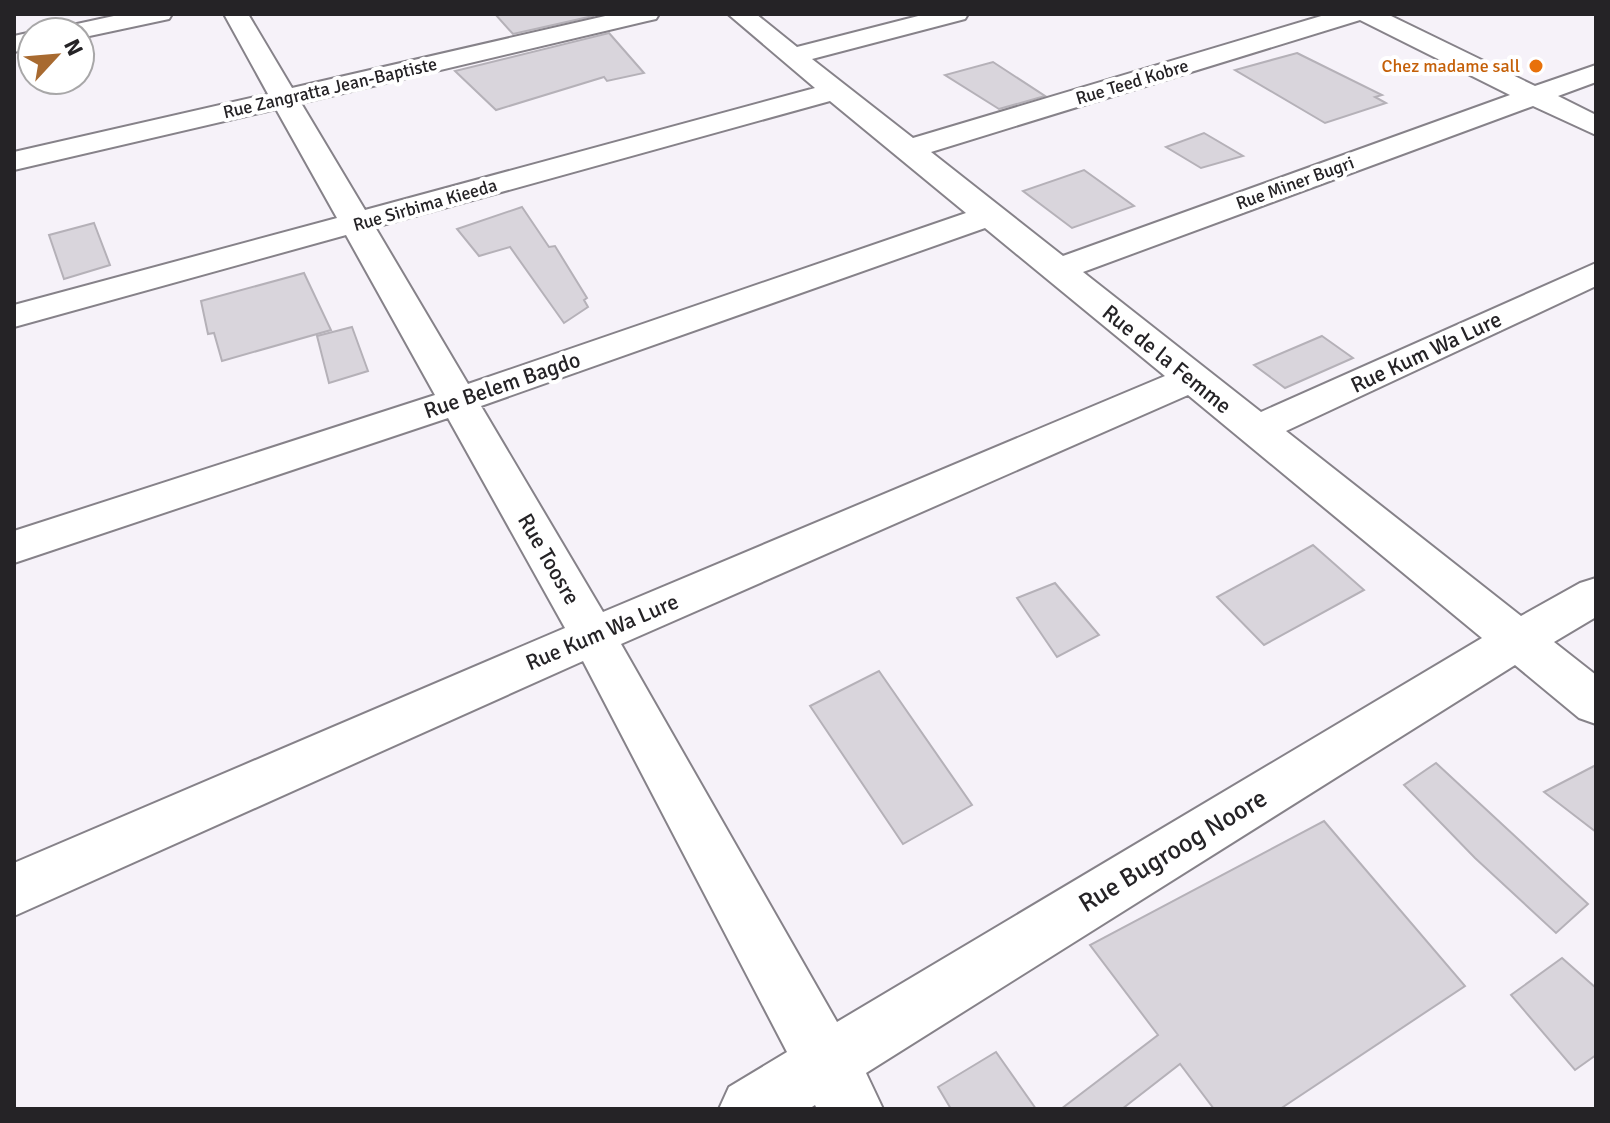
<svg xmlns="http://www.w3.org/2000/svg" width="1610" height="1123" font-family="Signika,sans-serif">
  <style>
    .building { fill: #d9d5dc; stroke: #b5b1b8; stroke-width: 2 }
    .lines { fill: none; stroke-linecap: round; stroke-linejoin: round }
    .street-casing { stroke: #868289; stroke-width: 4 }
    .street { fill: #fff; fill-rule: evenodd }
    .food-dot { fill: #e8710a; stroke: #fff; stroke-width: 3 }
    .labels { text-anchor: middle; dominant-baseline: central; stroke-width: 8; stroke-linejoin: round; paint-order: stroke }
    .far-food-label { font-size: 18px; fill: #c56008; stroke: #fff; text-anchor: end }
    .far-street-label { font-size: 18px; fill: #252326; stroke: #fff }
    .street-label { font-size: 22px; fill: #252326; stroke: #fff }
    .near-street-label { font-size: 26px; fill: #252326; stroke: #fff }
  </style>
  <rect width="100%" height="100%" fill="#f6f2f9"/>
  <g class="building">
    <path d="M495 14H592L593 16 513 34Z"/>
    <path d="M609 33 644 73 607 81 604 77 496 110 455 71Z"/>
    <path d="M1297 53 1382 95 1375 97 1386 103 1325 123 1235 70Z"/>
    <path d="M993 62 1045 96 999 109 945 75Z"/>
    <path d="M1204 133 1243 156 1201 168 1166 147Z"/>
    <path d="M1084 170 1134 206 1072 228 1023 191Z"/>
    <path d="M522 207 549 247 555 246 587 298 584 300 588 307 564 323 510 247 479 256 457 229Z"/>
    <path d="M94 223 110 265 64 279 49 235Z"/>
    <path d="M304 273 331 330 222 361 214 333 208 334 201 301Z"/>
    <path d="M352 327 368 371 329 383 317 336Z"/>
    <path d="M1322 336 1353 358 1285 388 1254 365Z"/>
    <path d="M1313 545 1364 590 1264 645 1217 597Z"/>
    <path d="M1055 583 1099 635 1057 657 1017 598Z"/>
    <path d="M879 671 972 805 903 844 810 706Z"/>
    <path d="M1436 763 1588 904 1556 933 1475 858 1404 785Z"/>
    <path d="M1596 765V832L1544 792Z"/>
    <path d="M1324 821 1465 986 1280 1109H1214L1180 1064 1122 1109H1061L1158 1035 1090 945Z"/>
    <path d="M1562 958 1596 988V1055L1575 1070 1511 995Z"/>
    <path d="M996 1052 1036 1109H951L938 1087Z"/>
  </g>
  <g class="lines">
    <g class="street-casing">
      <g id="street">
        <path d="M123 14H172L169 19 80 38V32H59L63 27Z"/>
        <path d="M224 14H248L292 88 614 14H659L656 19 647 21 301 103 365 210 815 88 728 14H756L797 47 926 14H968L965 19 812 59 913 138 1328 14H1387L1535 86 1596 65V82L1558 96 1596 115V135L1533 106 1083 272 1261 412 1596 263V286L1286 431 1521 616 1580 583 1596 578V617L1554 642 1596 675V724L1579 718 1515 665 866 1073 883 1109H817L815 1105 809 1109H719L729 1087 787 1052 583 661 14 916V863L565 628 448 418 14 563V531L435 395 346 235 14 327V305L337 218 276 109 14 170V152L268 94ZM1360 20 1510 95 1063 256 931 152ZM830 101 966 213 468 384 375 227ZM985 228 1165 376 603 612 481 406ZM1188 395 1482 638 837 1022 621 644Z"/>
        <path d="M32 32V48L14 52V36Z"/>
      </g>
    </g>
    <use href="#street" class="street"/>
  </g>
  <circle class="food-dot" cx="1536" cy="66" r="8"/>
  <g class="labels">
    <g class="far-food-label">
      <text x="1520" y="66">Chez madame sall</text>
    </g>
    <g class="far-street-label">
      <text transform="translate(1132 82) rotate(-17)">Rue Teed Kobre</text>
      <text transform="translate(330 88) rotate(-13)">Rue Zangratta Jean-Baptiste</text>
      <text transform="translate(1295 183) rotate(-20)">Rue Miner Bugri</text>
      <text transform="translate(425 205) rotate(-16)">Rue Sirbima Kieeda</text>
    </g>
    <g class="street-label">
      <text transform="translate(1426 352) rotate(-25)">Rue Kum Wa Lure</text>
      <text transform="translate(1167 359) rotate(39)">Rue de la Femme</text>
      <text transform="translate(502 385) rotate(-19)">Rue Belem Bagdo</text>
      <text transform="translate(549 559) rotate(60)">Rue Toosre</text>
      <text transform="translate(602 632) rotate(-23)">Rue Kum Wa Lure</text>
    </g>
    <g class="near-street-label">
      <text transform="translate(1173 851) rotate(-31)">Rue Bugroog Noore</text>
    </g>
  </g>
  <rect width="1610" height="1123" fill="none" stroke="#252326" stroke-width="32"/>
  <g transform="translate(56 56) rotate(64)"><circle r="38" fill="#ffffff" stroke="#a8a7a8" stroke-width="2"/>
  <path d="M0-6L14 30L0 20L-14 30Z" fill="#a86a30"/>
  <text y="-12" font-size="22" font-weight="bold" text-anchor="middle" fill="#252326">N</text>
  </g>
</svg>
